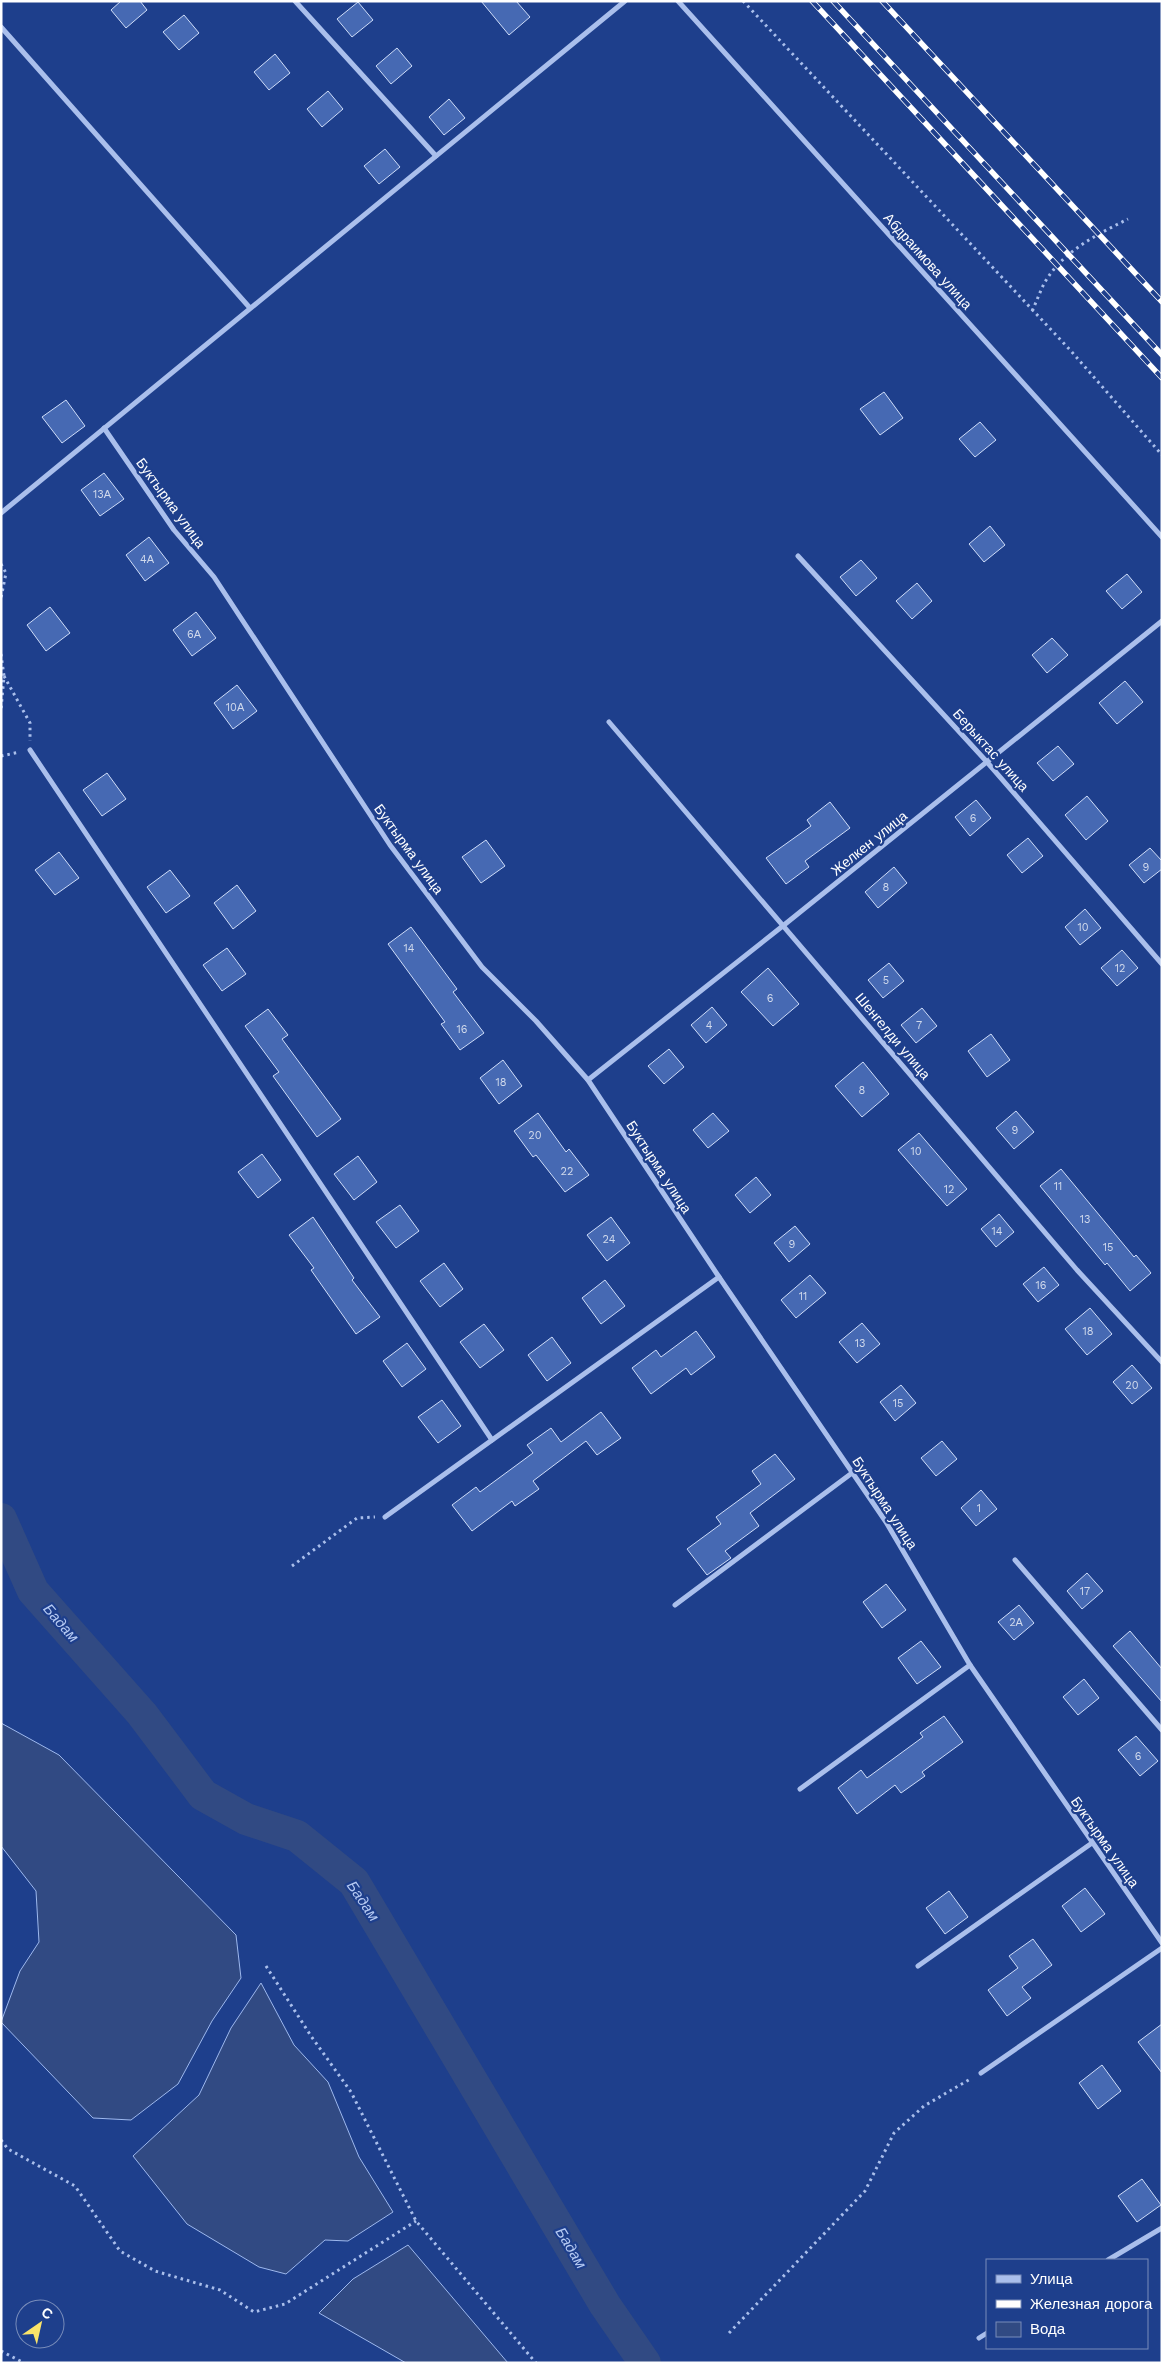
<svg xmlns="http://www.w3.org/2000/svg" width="1163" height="2364" font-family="'Work Sans',sans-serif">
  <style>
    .water { fill: #314a83; stroke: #9db8ee }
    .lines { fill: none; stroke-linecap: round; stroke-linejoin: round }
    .river { stroke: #314a83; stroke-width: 32 }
    .building { fill: #4669b3; stroke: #cfddf9 }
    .path { stroke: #aabfec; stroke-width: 3; stroke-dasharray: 2.5 4; stroke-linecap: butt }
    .street { stroke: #aabfec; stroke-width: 5 }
    .rail-casing { stroke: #fff; stroke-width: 5.5 }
    .rail { stroke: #1e3f8c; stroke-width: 4; stroke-dasharray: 11; stroke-linecap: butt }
    .labels { text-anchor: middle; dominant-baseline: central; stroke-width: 4.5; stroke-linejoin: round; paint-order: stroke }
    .number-label { font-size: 11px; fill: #d1daec }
    .street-label { font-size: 14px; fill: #fff; stroke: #1e3f8c }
    .water-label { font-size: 15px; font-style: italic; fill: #b6caf3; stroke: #1e3f8c }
  </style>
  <rect width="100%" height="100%" fill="#1e3f8c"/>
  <g class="water">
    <path d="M1 1723 59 1755 236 1935 241 1978 212 2021 178 2084 131 2120 93 2118 1 2022 20 1971 39 1942 36 1891 1 1846Z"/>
    <path d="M261 1983 294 2045 328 2082 359 2157 393 2212 348 2241 325 2240 286 2274 259 2267 187 2224 133 2156 199 2095 231 2028Z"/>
    <path d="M408 2245 508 2363H406L319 2313 353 2279Z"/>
  </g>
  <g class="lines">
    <path class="river" d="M1 1519 33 1591 142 1714 203 1795 246 1819 297 1836 354 1882 605 2305 645 2363"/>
  </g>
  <g class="building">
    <path d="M121 1H140L147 10 126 28 111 10Z"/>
    <path d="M481 1H516L530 17 509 35Z"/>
    <path d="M358 2 373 20 352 37 337 19Z"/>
    <path d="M184 15 199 33 179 50 163 32Z"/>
    <path d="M397 48 412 66 391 84 376 66Z"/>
    <path d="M275 54 290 73 269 90 254 72Z"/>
    <path d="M328 91 343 109 322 127 307 109Z"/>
    <path d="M449 99 465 118 444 135 429 117Z"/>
    <path d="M385 149 400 167 379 184 364 166Z"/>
    <path d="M884 392 903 418 880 435 860 409Z"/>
    <path d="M66 400 85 426 62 443 42 417Z"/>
    <path d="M980 422 996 440 975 457 959 439Z"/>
    <path d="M104 473 124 499 100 516 81 490Z"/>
    <path d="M990 526 1005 545 984 562 969 544Z"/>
    <path d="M149 537 169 563 145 581 126 555Z"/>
    <path d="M861 560 877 578 856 596 840 577Z"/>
    <path d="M1127 574 1142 592 1122 609 1106 591Z"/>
    <path d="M917 583 932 601 912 619 896 601Z"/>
    <path d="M50 607 70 633 46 651 27 625Z"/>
    <path d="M196 612 216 638 192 656 173 630Z"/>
    <path d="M1052 638 1068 655 1047 673 1032 655Z"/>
    <path d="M1125 681 1143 702 1117 724 1099 703Z"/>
    <path d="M237 685 257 711 233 729 214 703Z"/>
    <path d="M1058 746 1074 764 1053 781 1037 763Z"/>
    <path d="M107 773 126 799 102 816 83 790Z"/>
    <path d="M1087 796 1108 821 1086 840 1065 815Z"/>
    <path d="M976 800 991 818 970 836 955 817Z"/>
    <path d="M830 802 850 828 805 861 809 867 786 884 766 858 811 826 807 820Z"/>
    <path d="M1028 838 1043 856 1022 873 1007 855Z"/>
    <path d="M486 840 505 866 481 883 462 857Z"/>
    <path d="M1150 848 1162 861V869L1144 883 1129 865Z"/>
    <path d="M59 852 79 878 55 895 35 870Z"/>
    <path d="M894 867 907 883 878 908 865 892Z"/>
    <path d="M170 870 190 896 166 913 147 887Z"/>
    <path d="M237 885 256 911 233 929 214 903Z"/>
    <path d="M1085 909 1101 928 1080 945 1065 927Z"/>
    <path d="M411 927 457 989 453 992 484 1033 460 1050 441 1024 445 1022 388 944Z"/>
    <path d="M227 948 246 974 222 991 203 965Z"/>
    <path d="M1122 950 1138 968 1117 986 1101 968Z"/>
    <path d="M889 963 904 981 883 998 868 980Z"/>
    <path d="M768 968 799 1004 773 1026 741 992Z"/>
    <path d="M712 1007 727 1025 706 1043 691 1025Z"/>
    <path d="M922 1008 937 1026 916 1043 901 1025Z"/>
    <path d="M268 1009 288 1035 282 1039 341 1119 317 1137 273 1076 279 1072 245 1026Z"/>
    <path d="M991 1034 1010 1060 987 1077 968 1051Z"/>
    <path d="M669 1049 684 1067 664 1084 648 1066Z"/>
    <path d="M503 1060 522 1086 499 1104 480 1078Z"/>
    <path d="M863 1062 889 1094 862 1117 835 1086Z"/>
    <path d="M1016 1111 1034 1132 1014 1149 996 1128Z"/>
    <path d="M538 1113 566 1152 569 1149 589 1175 565 1192 536 1155 533 1157 514 1131Z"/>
    <path d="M713 1113 729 1131 708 1148 693 1130Z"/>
    <path d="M919 1133 967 1189 947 1206 898 1150Z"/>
    <path d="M262 1154 281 1180 258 1198 238 1172Z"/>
    <path d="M358 1156 377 1182 354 1200 334 1174Z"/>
    <path d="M1061 1169 1134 1257 1136 1255 1151 1273 1130 1291 1107 1263 1105 1265 1040 1186Z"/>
    <path d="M756 1177 771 1195 750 1213 735 1195Z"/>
    <path d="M400 1205 419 1231 396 1248 376 1222Z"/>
    <path d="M999 1214 1014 1232 996 1247 981 1229Z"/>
    <path d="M313 1217 354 1278 352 1280 380 1317 356 1334 311 1270 314 1268 289 1235Z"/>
    <path d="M611 1217 630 1243 607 1261 587 1235Z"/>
    <path d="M795 1226 810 1244 789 1262 774 1243Z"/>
    <path d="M444 1263 463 1289 440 1307 420 1281Z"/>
    <path d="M1044 1267 1059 1285 1038 1302 1023 1284Z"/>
    <path d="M810 1275 826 1293 796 1318 781 1300Z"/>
    <path d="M605 1280 625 1306 601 1324 582 1298Z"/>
    <path d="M1090 1308 1112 1334 1087 1355 1065 1329Z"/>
    <path d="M862 1323 880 1344 857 1363 839 1342Z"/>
    <path d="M484 1324 504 1350 480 1368 460 1342Z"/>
    <path d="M696 1331 715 1357 691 1375 686 1368 651 1394 632 1368 656 1350 661 1357Z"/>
    <path d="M552 1337 571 1363 547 1381 528 1355Z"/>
    <path d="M407 1343 426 1369 402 1387 383 1361Z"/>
    <path d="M1132 1365 1152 1388 1132 1404 1113 1382Z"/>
    <path d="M901 1385 916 1403 895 1421 880 1402Z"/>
    <path d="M442 1400 461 1426 438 1443 418 1417Z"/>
    <path d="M601 1412 621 1438 597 1455 586 1441 533 1481 539 1489 515 1506 512 1501 472 1531 452 1505 476 1487 480 1492 533 1453 527 1445 551 1428 561 1442Z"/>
    <path d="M942 1441 957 1459 936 1476 921 1458Z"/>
    <path d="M775 1454 795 1479 750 1513 759 1526 725 1551 731 1558 707 1575 687 1549 721 1524 716 1517 761 1484 752 1471Z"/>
    <path d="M981 1490 997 1509 976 1526 961 1508Z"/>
    <path d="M1087 1573 1103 1591 1082 1609 1067 1591Z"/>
    <path d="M886 1584 906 1610 882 1628 863 1602Z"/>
    <path d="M1019 1605 1034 1623 1014 1640 998 1622Z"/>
    <path d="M1130 1631 1162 1669V1702L1113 1646Z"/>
    <path d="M921 1641 941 1667 917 1684 898 1658Z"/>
    <path d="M1084 1679 1099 1698 1078 1715 1063 1697Z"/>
    <path d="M944 1716 963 1742 922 1772 925 1776 901 1793 895 1785 857 1814 838 1788 861 1770 867 1778 923 1737 920 1733Z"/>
    <path d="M1136 1736 1158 1761 1140 1776 1118 1750Z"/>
    <path d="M1085 1888 1105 1914 1081 1932 1062 1906Z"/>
    <path d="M949 1891 968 1917 945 1934 926 1908Z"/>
    <path d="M1033 1939 1052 1965 1022 1987 1031 1998 1007 2016 988 1990 1018 1968 1009 1956Z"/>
    <path d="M1162 2024V2073L1138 2042Z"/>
    <path d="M1102 2065 1121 2091 1098 2109 1079 2083Z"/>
    <path d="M1142 2179 1161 2205 1137 2222 1118 2196Z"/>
  </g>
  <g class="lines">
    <g class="path">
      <path d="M743 1 1071 351 1162 455"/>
      <path d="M1032 311C1037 301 1040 291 1045 282 1063 251 1098 234 1128 219"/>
      <path d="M1 564 6 573 1 598"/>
      <path d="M1 654 4 676 1 710"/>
      <path d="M4 676 30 723V741"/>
      <path d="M1 756 20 752"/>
      <path d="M292 1566 357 1518 375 1517"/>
      <path d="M266 1966 311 2036 351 2092 416 2221 536 2363"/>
      <path d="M1 2140 8 2149 75 2186 120 2251 155 2271 220 2290 254 2312 285 2304 416 2221"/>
      <path d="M729 2333 865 2191 894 2133 924 2106 972 2078"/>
      <path d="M1 2351 24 2363"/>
    </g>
    <g class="street">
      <path d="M295 1 436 156"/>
      <path d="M678 1 1162 537"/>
      <path d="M1 27 250 308"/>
      <path d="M104 428 174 530 214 577 390 845 482 967 536 1021 588 1080 719 1277 886 1522 970 1665 1162 1943"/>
      <path d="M1 513 625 1"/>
      <path d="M798 556 987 762 1162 964"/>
      <path d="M609 722 1077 1270 1162 1362"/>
      <path d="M30 750 492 1440"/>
      <path d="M588 1080 784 925 1162 621"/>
      <path d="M385 1517 719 1277"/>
      <path d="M1015 1560 1162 1730"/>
      <path d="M675 1605 852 1473"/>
      <path d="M800 1789 970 1665"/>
      <path d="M918 1966 1092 1843"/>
      <path d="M981 2073 1162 1948"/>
      <path d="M1108 2260 1162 2228"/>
      <path d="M979 2338 987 2333"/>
    </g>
    <g class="rail-casing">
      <g id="rail">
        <path d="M812 1 1162 378"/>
        <path d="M833 1 1162 355"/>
        <path d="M882 1 1162 302"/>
      </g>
    </g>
    <use href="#rail" class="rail"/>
  </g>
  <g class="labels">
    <g class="number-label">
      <text x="102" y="494">13А</text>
      <text x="147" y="559">4А</text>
      <text x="194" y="634">6А</text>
      <text x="235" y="707">10А</text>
      <text x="973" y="818">6</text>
      <text x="1146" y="867">9</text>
      <text x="886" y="887">8</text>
      <text x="1083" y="927">10</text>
      <text x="409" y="948">14</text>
      <text x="1120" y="968">12</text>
      <text x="886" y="980">5</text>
      <text x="770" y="998">6</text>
      <text x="709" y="1025">4</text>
      <text x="919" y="1025">7</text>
      <text x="462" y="1029">16</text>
      <text x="501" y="1082">18</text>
      <text x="862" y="1090">8</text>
      <text x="1015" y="1130">9</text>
      <text x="535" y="1135">20</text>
      <text x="916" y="1151">10</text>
      <text x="567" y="1171">22</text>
      <text x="1058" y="1186">11</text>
      <text x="949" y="1189">12</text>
      <text x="1085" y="1219">13</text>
      <text x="997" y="1231">14</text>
      <text x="609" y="1239">24</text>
      <text x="792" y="1244">9</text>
      <text x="1108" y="1247">15</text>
      <text x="1041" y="1285">16</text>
      <text x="803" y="1296">11</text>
      <text x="1088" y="1331">18</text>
      <text x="860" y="1343">13</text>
      <text x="1132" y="1385">20</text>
      <text x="898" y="1403">15</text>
      <text x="979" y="1508">1</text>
      <text x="1085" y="1591">17</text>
      <text x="1016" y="1622">2А</text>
      <text x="1138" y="1756">6</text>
    </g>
    <g class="street-label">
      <text transform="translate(928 261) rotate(48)">Абдраимова улица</text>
      <text transform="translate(171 503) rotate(54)">Буктырма улица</text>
      <text transform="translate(991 750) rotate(48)">Берыктас улица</text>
      <text transform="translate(869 843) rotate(-39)">Желкен улица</text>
      <text transform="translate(409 849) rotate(54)">Буктырма улица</text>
      <text transform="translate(893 1036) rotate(50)">Шенгелди улица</text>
      <text transform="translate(659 1167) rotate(57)">Буктырма улица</text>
      <text transform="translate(885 1503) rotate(57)">Буктырма улица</text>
      <text transform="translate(1105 1842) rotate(55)">Буктырма улица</text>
    </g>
    <g class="water-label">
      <text transform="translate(61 1623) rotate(49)">Бадам</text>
      <text transform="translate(363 1901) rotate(56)">Бадам</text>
      <text transform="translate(571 2248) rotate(59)">Бадам</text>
    </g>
  </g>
  <rect width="1163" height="2364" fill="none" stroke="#ffffff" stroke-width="5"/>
  <rect x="986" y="2259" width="162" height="90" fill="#1e3f8c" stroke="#788cba"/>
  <rect x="996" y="2275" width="25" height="8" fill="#aabfec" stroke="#788cba"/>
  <text x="1030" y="2284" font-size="15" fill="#ffffff">Улица</text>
  <rect x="996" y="2300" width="25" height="8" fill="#ffffff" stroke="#788cba"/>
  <text x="1030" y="2309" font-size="15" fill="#ffffff">Железная дорога</text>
  <rect x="996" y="2322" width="25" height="15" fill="#314a83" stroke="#788cba"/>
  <text x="1030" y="2334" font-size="15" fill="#ffffff">Вода</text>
  <g transform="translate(40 2324) rotate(34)"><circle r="24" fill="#1e3f8c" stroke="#788cba"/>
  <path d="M0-4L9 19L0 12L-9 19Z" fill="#fbe469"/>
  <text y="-8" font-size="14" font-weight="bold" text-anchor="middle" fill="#ffffff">С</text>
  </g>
</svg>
